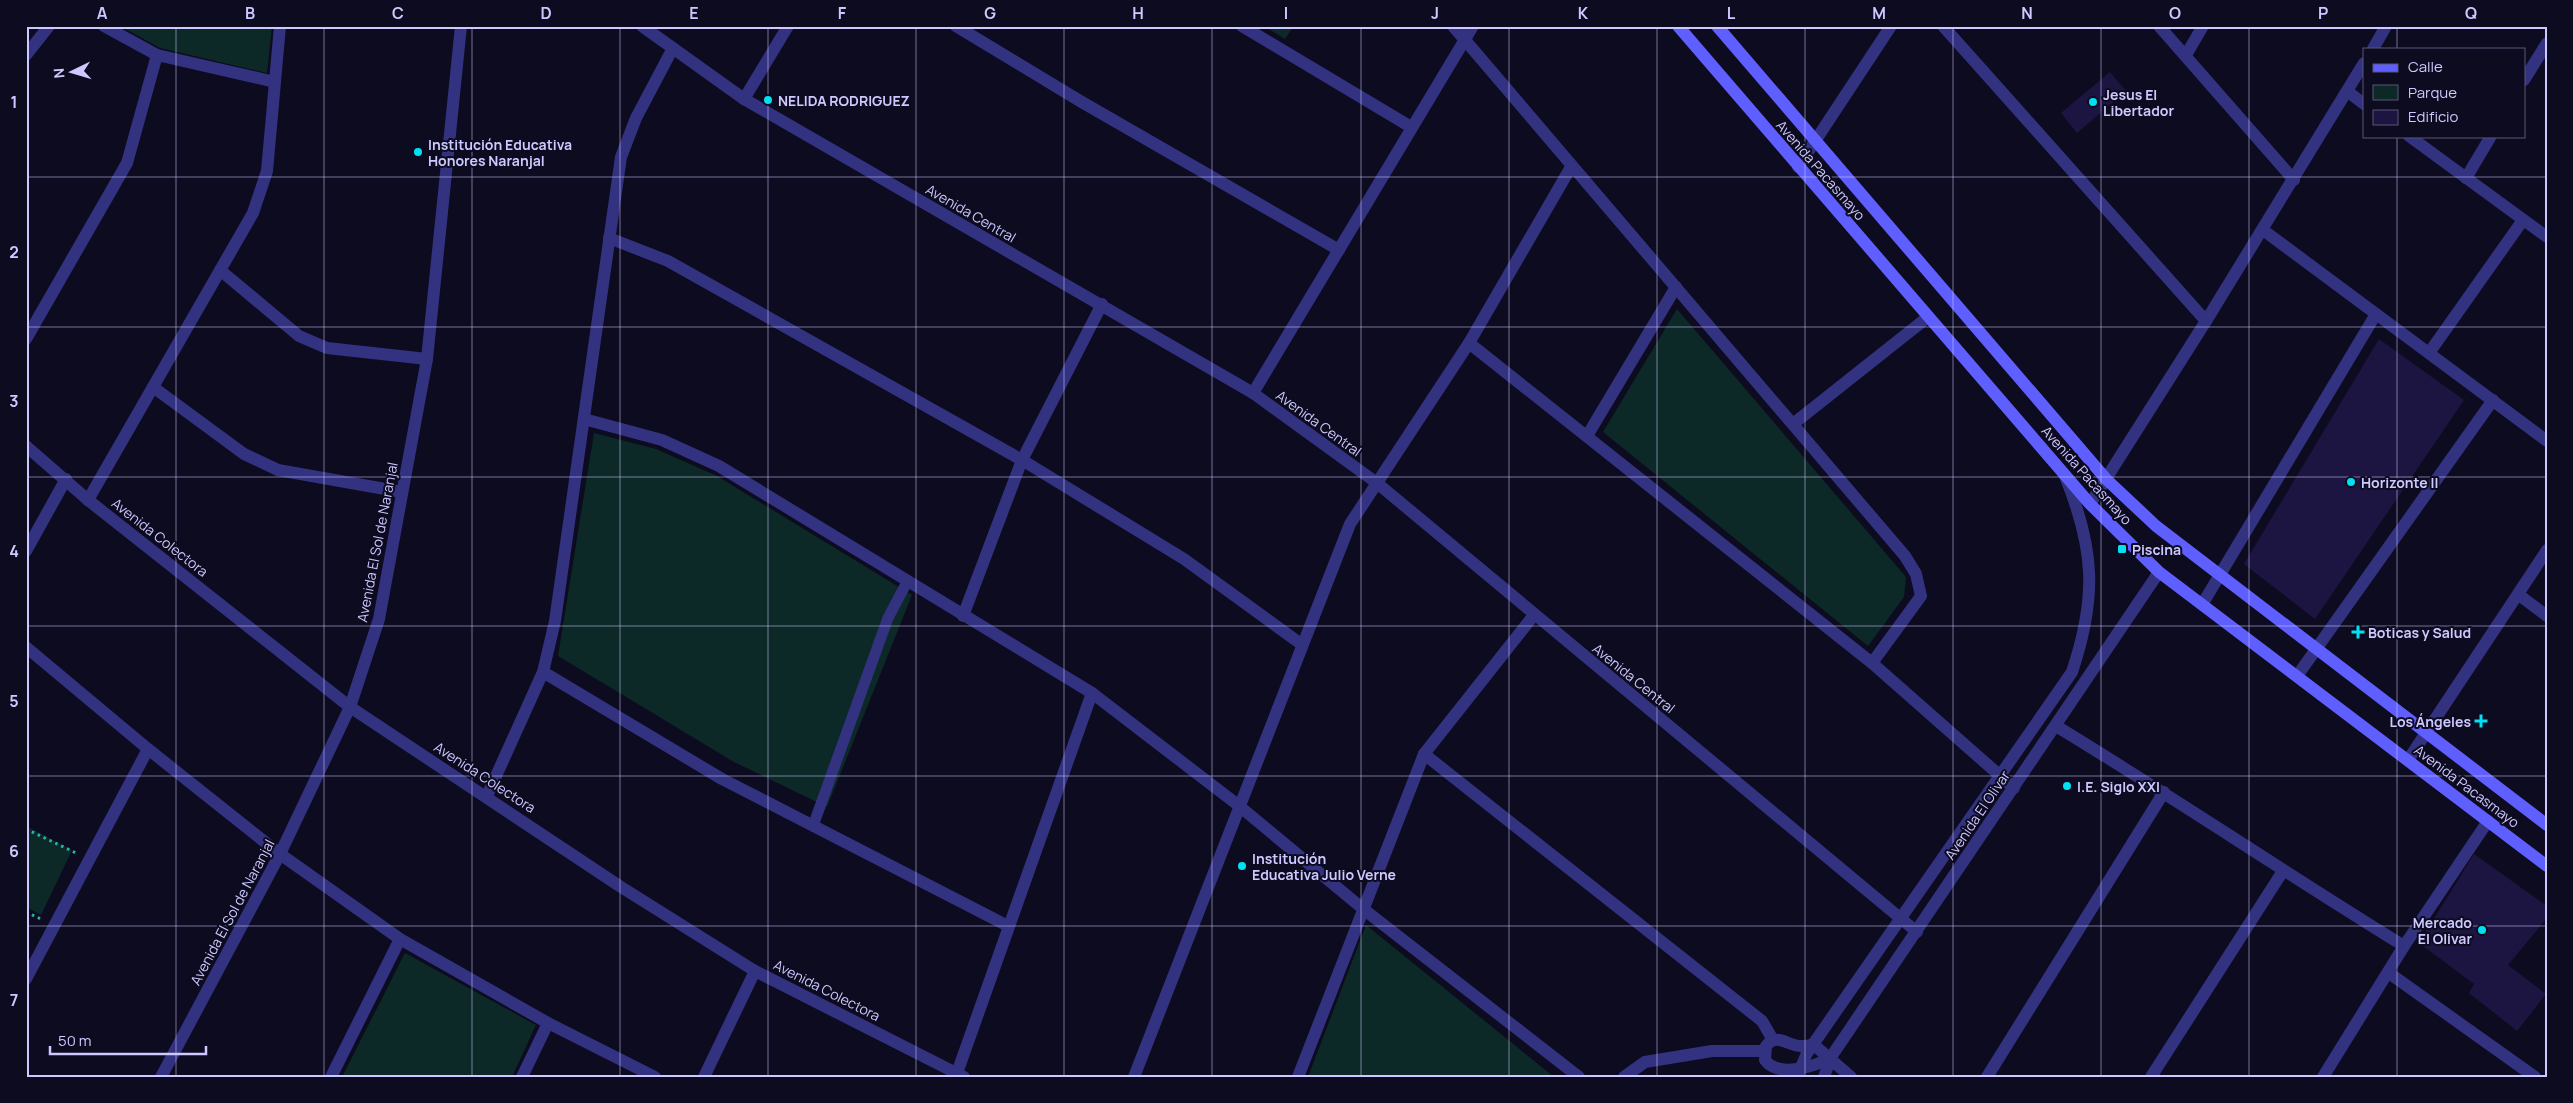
<svg xmlns="http://www.w3.org/2000/svg" width="2573" height="1103" font-family="Manrope,sans-serif">
  <style>
    .green { fill: #0d2927 }
    .building { fill: #1d1541 }
    .lines { fill: none; stroke-linecap: round; stroke-linejoin: round }
    .path { stroke: #24b7aa; stroke-width: 3; stroke-dasharray: 2.5 4; stroke-linecap: butt }
    .service { stroke: #333281; stroke-width: 11 }
    .minor { stroke: #333281; stroke-width: 12 }
    .tertiary { stroke: #333281; stroke-width: 12 }
    .secondary { stroke: #5f5fff; stroke-width: 12 }
    .grid { fill: none; stroke: #cdc8ff; stroke-width: 1; stroke-opacity: 0.55 }
    .poi-dot { fill: #00e1f3; stroke: #0d0b1f; stroke-width: 2 }
    .labels { text-anchor: middle; dominant-baseline: central; stroke-width: 4; stroke-linejoin: round; paint-order: stroke }
    .poi-label { font-size: 14px; font-weight: bold; fill: #cdc8ff; stroke: #0d0b1f; text-anchor: start }
    .street-label { font-size: 14px; fill: #cdc8ff; stroke: #0d0b1f }
    .neatline { fill: none; stroke: #cdc8ff; stroke-width: 2 }
    .grid-label { font-size: 16px; text-anchor: middle; font-weight: bold; fill: #cdc8ff }
  </style>
  <rect width="100%" height="100%" fill="#0d0b1f"/>
  <g class="green">
    <path d="M120 26H272L267 73 160 48Z"/>
    <path d="M1264 26H1294L1285 39Z"/>
    <path d="M1677 309 1906 577 1904 597 1868 646 1603 432Z"/>
    <path d="M594 433 656 449 717 476 912 595 827 807 734 762 558 656Z"/>
    <path d="M26 826 72 850 41 915 26 907Z"/>
    <path d="M1366 925 1554 1077H1308Z"/>
    <path d="M405 953 536 1025 512 1077H342Z"/>
  </g>
  <g class="building">
    <path d="M2110 72 2126 91 2077 133 2061 113Z"/>
    <path d="M2379 339 2464 400 2315 619 2244 564Z"/>
    <path d="M2474 854 2547 906V918L2508 965 2546 994 2517 1031 2469 993 2474 984 2419 943Z"/>
  </g>
  <g class="lines">
    <g class="path">
      <path d="M26 829 76 853"/>
      <path d="M26 912 41 919"/>
    </g>
    <path class="service" d="M813 826 888 618 907 582"/>
    <g class="minor">
      <path d="M104 26 157 55 275 82"/>
      <path d="M642 26 744 99 1253 393 1377 483 1917 932"/>
      <path d="M956 26 1080 101 1339 250"/>
      <path d="M1242 26 1411 127"/>
      <path d="M1453 26 1905 556 1916 574 1921 596 1872 663"/>
      <path d="M1943 26 2206 321"/>
      <path d="M2159 26 2294 180"/>
      <path d="M2373 49 2386 26"/>
      <path d="M26 55 49 26"/>
      <path d="M2186 55 2203 26"/>
      <path d="M2524 80 2547 43"/>
      <path d="M2347 91 2364 104"/>
      <path d="M744 99 788 26"/>
      <path d="M2409 136 2547 237"/>
      <path d="M1798 167 1891 26"/>
      <path d="M2466 178 2491 136"/>
      <path d="M2263 230 2547 441"/>
      <path d="M609 238 668 261 1022 460 1184 559 1301 644"/>
      <path d="M220 270 299 336 327 348 427 359"/>
      <path d="M26 339 127 163 157 55"/>
      <path d="M1469 343 1872 663 2014 788"/>
      <path d="M2429 353 2523 220"/>
      <path d="M153 387 244 454 278 470 402 492"/>
      <path d="M1253 393 1473 26"/>
      <path d="M584 419 662 440 719 466 1092 693 1238 805 1362 908 1579 1077"/>
      <path d="M1793 424 1928 317"/>
      <path d="M1587 436 1676 287"/>
      <path d="M88 500 253 213 267 171 280 26"/>
      <path d="M2090 504 2206 321 2364 63"/>
      <path d="M26 551 66 479"/>
      <path d="M2519 595 2547 616"/>
      <path d="M2203 603 2376 314"/>
      <path d="M963 616 1022 460 1102 304"/>
      <path d="M26 647 148 749 280 854 400 939 548 1023 655 1077"/>
      <path d="M543 672 722 779 1008 926"/>
      <path d="M2297 676 2493 400"/>
      <path d="M350 707 621 887 755 971 964 1077"/>
      <path d="M2056 726C2173 797 2287 874 2404 946"/>
      <path d="M1424 754 1762 1021 1773 1040"/>
      <path d="M2408 760 2547 550"/>
      <path d="M487 796 543 672 555 621 621 157 636 118 673 48"/>
      <path d="M2389 973 2535 1077"/>
      <path d="M26 979 148 749"/>
      <path d="M1813 1044 1851 1077"/>
      <path d="M957 1073 1092 693"/>
      <path d="M331 1077 400 939"/>
      <path d="M522 1077 548 1023"/>
      <path d="M704 1077 755 971"/>
      <path d="M1134 1077 1350 524 1469 343 1571 167"/>
      <path d="M1298 1077 1424 754 1534 615"/>
      <path d="M1987 1077 2164 792"/>
      <path d="M2151 1077 2283 871"/>
      <path d="M2323 1077 2404 946 2488 821"/>
    </g>
    <g class="tertiary">
      <path d="M26 446 88 500 350 707"/>
      <path d="M1813 1044C1790 1053 1780 1029 1766 1046L1765 1060C1778 1078 1815 1067 1831 1057"/>
      <path d="M161 1077 280 854 350 707 379 619 427 359 461 26"/>
      <path d="M1624 1077 1645 1062 1712 1051H1764"/>
      <path d="M1797 1077 1807 1053 2072 672C2097 597 2095 550 2065 476"/>
      <path d="M1824 1077 1831 1057 2159 572"/>
    </g>
    <g class="secondary">
      <path d="M1678 26 2090 504 2159 572 2547 866"/>
      <path d="M1717 26 2106 479 2156 526 2547 825"/>
    </g>
  </g>
  <path class="grid" d="M176 26V1077M324 26V1077M472 26V1077M620 26V1077M768 26V1077M916 26V1077M1064 26V1077M1212 26V1077M1361 26V1077M1509 26V1077M1657 26V1077M1805 26V1077M1953 26V1077M2101 26V1077M2249 26V1077M2397 26V49M2397 136V1077M26 177H2547M26 327H2547M26 477H2547M26 626H2547M26 776H2547M26 926H2547"/>
  <g class="poi-dot">
    <circle cx="768" cy="100" r="5"/>
    <circle cx="2093" cy="102" r="5"/>
    <circle cx="418" cy="152" r="5"/>
    <circle cx="2351" cy="482" r="5"/>
    <rect x="2117" y="544" width="10" height="10" rx="2.5"/>
    <path d="M2355.5 624.5h5v5h5v5h-5v5h-5v-5h-5v-5h5z"/>
    <path d="M2478.5 713.5h5v5h5v5h-5v5h-5v-5h-5v-5h5z"/>
    <circle cx="2067" cy="786" r="5"/>
    <circle cx="1242" cy="866" r="5"/>
    <circle cx="2482" cy="930" r="5"/>
  </g>
  <g class="labels">
    <g class="poi-label">
      <text x="2103" y="94">Jesus El<tspan x="2103" dy="16">Libertador</tspan></text>
      <text x="778" y="100">NELIDA RODRIGUEZ</text>
      <text x="428" y="144">Institución Educativa<tspan x="428" dy="16">Honores Naranjal</tspan></text>
      <text x="2361" y="482">Horizonte II</text>
      <text x="2132" y="549">Piscina</text>
      <text x="2368" y="632">Boticas y Salud</text>
      <text x="2471" y="721" text-anchor="end">Los Ángeles</text>
      <text x="2077" y="786">I.E. Siglo XXI</text>
      <text x="1252" y="858">Institución<tspan x="1252" dy="16">Educativa Julio Verne</tspan></text>
      <text x="2472" y="922" text-anchor="end">Mercado<tspan x="2472" dy="16">El Olivar</tspan></text>
    </g>
    <g class="street-label">
      <text transform="translate(1821 170) rotate(49)">Avenida Pacasmayo</text>
      <text transform="translate(971 213) rotate(30)">Avenida Central</text>
      <text transform="translate(1319 423) rotate(36)">Avenida Central</text>
      <text transform="translate(2087 475) rotate(48)">Avenida Pacasmayo</text>
      <text transform="translate(160 537) rotate(38)">Avenida Colectora</text>
      <text transform="translate(377 542) rotate(-79)">Avenida El Sol de Naranjal</text>
      <text transform="translate(1634 678) rotate(39)">Avenida Central</text>
      <text transform="translate(485 777) rotate(33)">Avenida Colectora</text>
      <text transform="translate(2467 786) rotate(37)">Avenida Pacasmayo</text>
      <text transform="translate(1977 815) rotate(-56)">Avenida El Olivar</text>
      <text transform="translate(232 912) rotate(-62)">Avenida El Sol de Naranjal</text>
      <text transform="translate(827 990) rotate(27)">Avenida Colectora</text>
    </g>
  </g>
  <rect width="2573" height="1103" fill="none" stroke="#0d0b1f" stroke-width="55"/>
  <rect x="2363" y="48" width="162" height="90" fill="#0d0b1f" stroke="#5a5779"/>
  <rect x="2373" y="64" width="25" height="8" fill="#5f5fff" stroke="#5a5779"/>
  <text x="2408" y="72" font-size="15" fill="#cdc8ff">Calle</text>
  <rect x="2373" y="85" width="25" height="15" fill="#0d2927" stroke="#5a5779"/>
  <text x="2408" y="98" font-size="15" fill="#cdc8ff">Parque</text>
  <rect x="2373" y="110" width="25" height="15" fill="#1d1541" stroke="#5a5779"/>
  <text x="2408" y="122" font-size="15" fill="#cdc8ff">Edificio</text>
  <g transform="translate(72 72) rotate(265)" stroke="#0d0b1f" stroke-width="4" paint-order="stroke">
  <path d="M0-4L9 19L0 12L-9 19Z" fill="#cdc8ff"/>
  <text y="-8" font-size="14" font-weight="bold" text-anchor="middle" fill="#cdc8ff">N</text>
  </g>
  <path d="M50 1046v8h156v-8" fill="none" stroke="#cdc8ff" stroke-width="2.5"/>
  <text x="58" y="1046" font-size="15" fill="#cdc8ff" stroke="#0d0b1f" stroke-width="4" paint-order="stroke">50 m</text>
  <rect x="28" y="28" width="2518" height="1048" class="neatline"/>
  <g class="grid-label">
    <text x="102" y="19">A</text>
    <text x="250" y="19">B</text>
    <text x="398" y="19">C</text>
    <text x="546" y="19">D</text>
    <text x="694" y="19">E</text>
    <text x="842" y="19">F</text>
    <text x="990" y="19">G</text>
    <text x="1138" y="19">H</text>
    <text x="1286" y="19">I</text>
    <text x="1435" y="19">J</text>
    <text x="1583" y="19">K</text>
    <text x="1731" y="19">L</text>
    <text x="1879" y="19">M</text>
    <text x="2027" y="19">N</text>
    <text x="2175" y="19">O</text>
    <text x="2323" y="19">P</text>
    <text x="2471" y="19">Q</text>
    <text x="14" y="108">1</text>
    <text x="14" y="258">2</text>
    <text x="14" y="407">3</text>
    <text x="14" y="557">4</text>
    <text x="14" y="707">5</text>
    <text x="14" y="857">6</text>
    <text x="14" y="1006">7</text>
  </g>
</svg>
